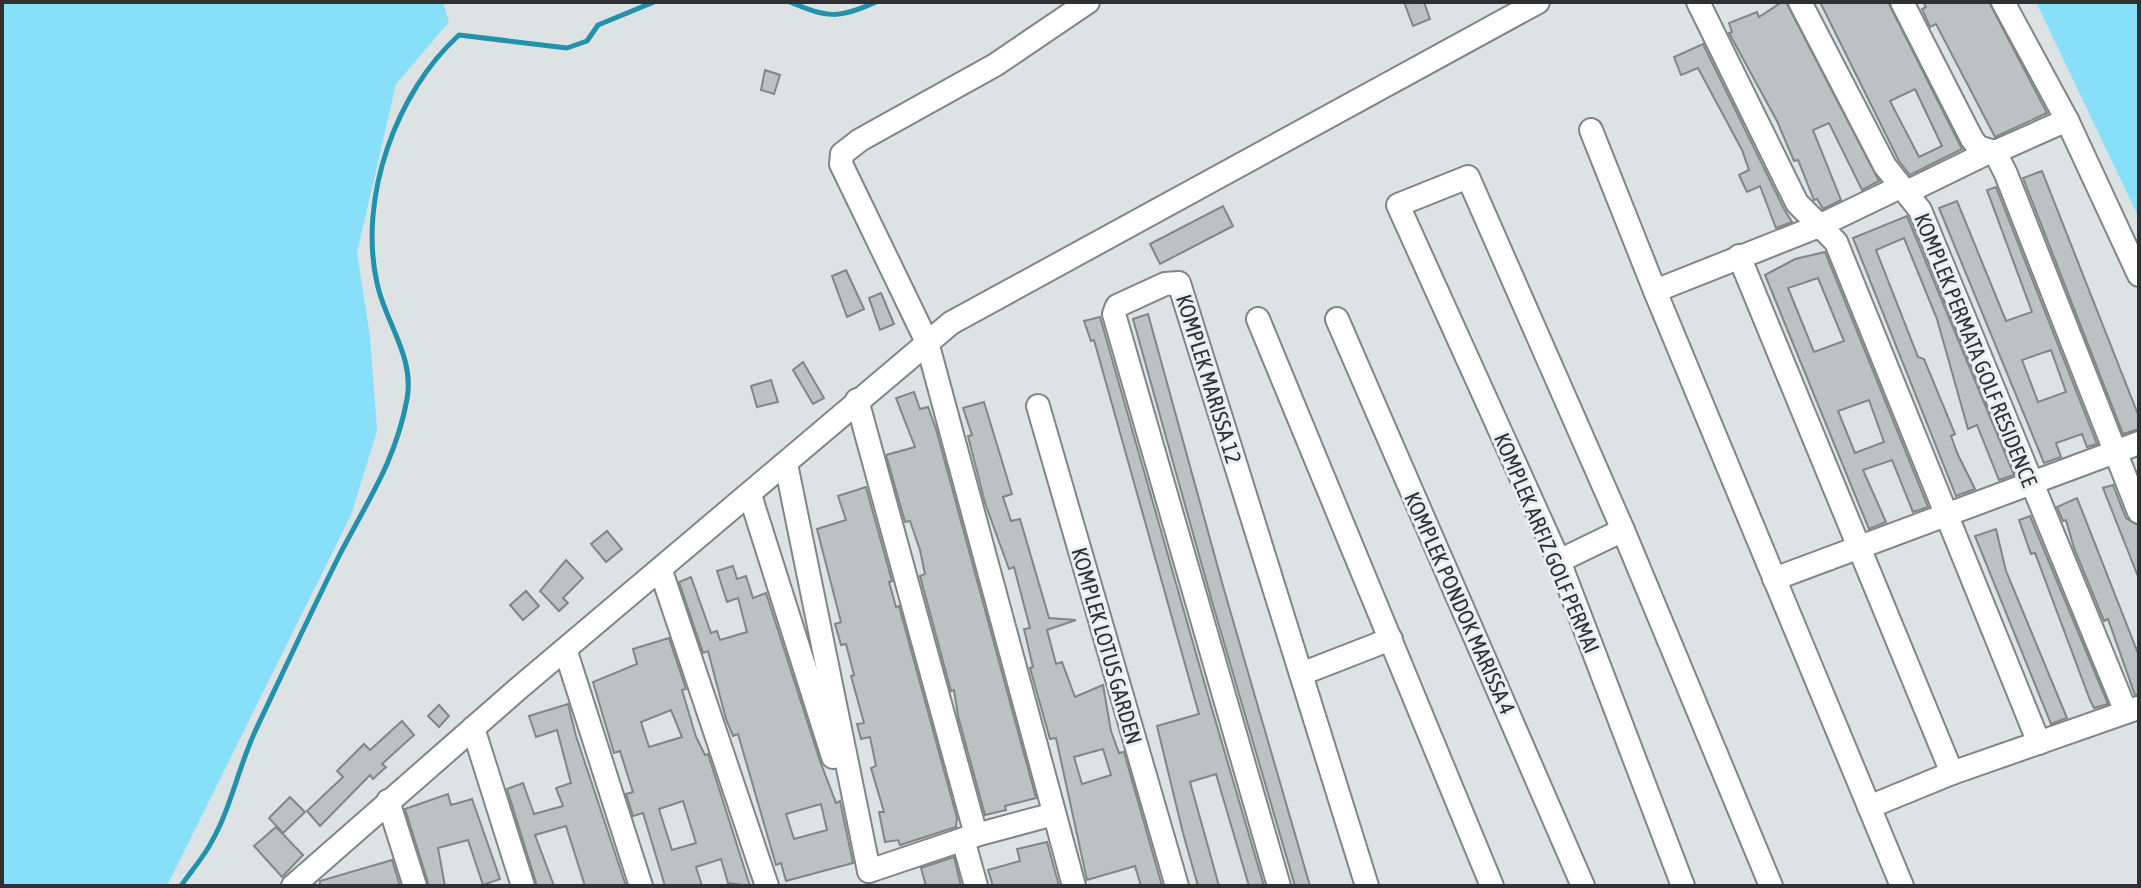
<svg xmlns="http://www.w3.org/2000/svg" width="2141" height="888" font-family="'Asap Condensed',sans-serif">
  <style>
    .green { fill: #87dff9 }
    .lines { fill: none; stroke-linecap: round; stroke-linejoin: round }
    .stream { stroke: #2291ac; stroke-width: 5 }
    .building { fill: #bcc1c2; stroke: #818687; stroke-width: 2; fill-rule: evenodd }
    .minor-casing { stroke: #818587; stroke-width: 26 }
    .minor { stroke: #fff; stroke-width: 22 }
    .labels { text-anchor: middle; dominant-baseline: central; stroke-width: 6; stroke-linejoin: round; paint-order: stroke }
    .street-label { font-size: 22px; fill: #2f3031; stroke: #eaeff1 }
  </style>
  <rect width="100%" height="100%" fill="#dde2e4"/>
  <g class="green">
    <path d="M2 2H443L449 22 396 84 357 253 370 336 377 431 351 515 167 886H2Z"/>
    <path d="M2036 2H2139V218Z"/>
  </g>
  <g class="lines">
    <g class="stream">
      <path d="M790 2C828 18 838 19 876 2"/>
      <path d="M181 886C191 871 204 857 212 841 232 806 240 760 259 723 286 666 312 610 340 554 368 500 396 460 407 399 415 357 385 322 377 283 358 198 396 92 459 35L567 48 587 41 598 25 654 2"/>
    </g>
  </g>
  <g class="building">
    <path d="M1404 2H1424L1430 19 1413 26Z"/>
    <path d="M1782 2H1786L1879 181 1862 190 1829 123 1813 130 1841 200 1823 209 1817 199 1814 200 1798 160 1794 161 1777 121 1729 33 1732 32 1729 23 1757 12 1759 17Z"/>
    <path d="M1820 2H1888L1962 149 1910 175 1899 161ZM1915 89 1942 146 1919 157 1890 101Z"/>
    <path d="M1923 2H1989L2047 113 1995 137 1936 24 1930 27 1922 9 1926 7Z"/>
    <path d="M1703 44 1784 209 1792 222 1776 228 1760 186 1747 192 1739 175 1749 170 1742 150 1698 68 1681 75 1674 57Z"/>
    <path d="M765 70 780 75 774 94 761 90Z"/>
    <path d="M2042 171 2139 417V429L2123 434 2023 178Z"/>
    <path d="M1996 187 2097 444 2087 447 2082 434 2056 443 2061 457 2044 463 1939 208 1957 201 2006 321 2032 312 1987 190ZM2051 350 2066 392 2038 402 2022 360Z"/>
    <path d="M1223 206 1233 226 1160 264 1150 244Z"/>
    <path d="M1907 216 2014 475 1999 480 1977 425 1968 429 1937 319 1904 238 1876 250 1918 357 1924 359 1955 434 1951 436 1958 455 1975 489 1956 496 1853 238Z"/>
    <path d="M1825 252 1928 507 1913 512 1892 460 1863 470 1886 522 1869 529 1765 275 1795 259ZM1818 278 1844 341 1814 352 1788 288ZM1869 400 1884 442 1855 453 1838 411Z"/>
    <path d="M846 270 864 309 847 317 832 276Z"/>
    <path d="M881 293 894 324 880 330 869 298Z"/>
    <path d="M1148 314 1223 586 1310 886H1295L1213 605 1133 319Z"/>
    <path d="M1100 317 1207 692 1264 886H1249L1216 774 1190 782 1219 886H1198L1183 833 1157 726 1199 714 1094 340 1091 341 1084 321Z"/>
    <path d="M803 362 824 398 813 404 793 370Z"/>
    <path d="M771 380 778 402 757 407 751 386Z"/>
    <path d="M914 392 920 409 928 407 936 429 1036 798 1005 806 1006 810 985 815 958 716 954 690 951 691 920 576 925 574 920 550 910 521 905 522 886 455 915 447 896 398Z"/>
    <path d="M984 402 1012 494 1003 497 1011 521 1020 519 1049 618 1076 620 1047 630 1056 664 1062 662 1075 697 1103 685 1111 731 1119 753 1124 752 1162 886H1141L1135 866 1087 880 1056 738 1050 739 1030 668 1033 667 1024 629 1030 628 1014 567 1009 569 985 503 968 436 972 435 963 408ZM1103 749 1111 775 1082 784 1074 757Z"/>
    <path d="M2113 485 2126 518 2139 526V579L2103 488Z"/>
    <path d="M866 487 892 581 889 582 896 607 899 606 957 818 956 827 900 845 898 840 885 842 879 812H884L871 768 876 766 870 737 861 739 857 724 864 723 851 676 854 675 846 644 841 645 835 624 841 622 817 529 846 520 838 496Z"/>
    <path d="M2077 498 2139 656V694L2135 695 2108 619 2104 621 2074 548 2066 520 2063 521 2057 507Z"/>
    <path d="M2030 516 2108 704 2094 708 2090 700 2035 553 2031 554 2019 520Z"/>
    <path d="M1996 529 2006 571 2067 718 2051 724 1975 536Z"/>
    <path d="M607 531 622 549 606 562 591 544Z"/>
    <path d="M566 560 583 578 563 598 568 603 559 611 540 591Z"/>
    <path d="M733 566 737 579 746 576 753 598 766 593 820 761 836 803 840 801 853 863 786 881 781 863 776 865 738 734 733 736 726 719 708 651 703 653 679 582 691 577 711 633 717 631 720 640 747 632 738 598 727 602 717 571ZM821 804 827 830 794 839 786 814Z"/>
    <path d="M526 591 539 606 523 620 510 605Z"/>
    <path d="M669 638 686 689 682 690 696 737 705 755 708 754 750 886 728 883 721 859 696 867 702 886H665L643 813 633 816 626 794 633 792 620 751 614 753 593 682 637 664 633 649ZM671 710 682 737 649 747 641 722ZM683 801 696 843 672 850 659 809Z"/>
    <path d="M568 704 576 736 626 886H585L566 826 535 835 554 886H537L507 789 523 783 534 814 563 806 556 788 571 783 557 730 536 737 529 716Z"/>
    <path d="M439 705 449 716 439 727 428 716Z"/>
    <path d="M402 721 414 735 382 764 386 767 373 779 370 775 320 826 307 811 343 777 337 771 364 744 370 750Z"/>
    <path d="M448 794 451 805 472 799 500 879 483 885 468 840 438 848 445 886H429L405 809Z"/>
    <path d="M290 797 305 812 283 833 269 818Z"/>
    <path d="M276 827 303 855 282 877 254 846Z"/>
    <path d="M1047 842 1059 886H993L988 870 1020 861 1017 849Z"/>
    <path d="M954 857 961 886H926L921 868Z"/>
    <path d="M392 860 400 886H320V881Z"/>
  </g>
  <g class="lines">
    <g class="minor-casing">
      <g id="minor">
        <path d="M1698 2 1797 203 1836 242 2039 743"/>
        <path d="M1800 2 1885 166 1920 210 2126 712"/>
        <path d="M1902 2 1972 139 1978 147 1995 152 2006 174 2139 512"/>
        <path d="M2003 2 2067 120 2139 275"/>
        <path d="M1591 130 1655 291"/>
        <path d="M1995 152 2067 120"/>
        <path d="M1900 187 1819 226 1655 291 1902 886"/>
        <path d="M1907 192 1991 151"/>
        <path d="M1739 256 1952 773"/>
        <path d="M1258 319 1492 886"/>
        <path d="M1337 319 1583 886"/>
        <path d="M857 400 976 835"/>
        <path d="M1038 406 1177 886"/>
        <path d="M786 464 869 871"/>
        <path d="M750 495 833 757"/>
        <path d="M1623 530 1468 177 1398 205 1559 561 1683 886"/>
        <path d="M1559 561 1623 530 1771 886"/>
        <path d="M661 571 767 886"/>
        <path d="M1774 579 2139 443"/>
        <path d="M566 652 641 886"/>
        <path d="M1301 674 1391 639"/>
        <path d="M473 728 523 886"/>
        <path d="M388 801 415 886"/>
        <path d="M1869 807 1952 773 2138 708"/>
        <path d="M963 839 976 886"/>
        <path d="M869 871 976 835 1054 814"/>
        <path d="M293 886 519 688 951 323 1538 2"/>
        <path d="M1074 886 927 342 841 164 842 154 860 140 995 65 1088 2"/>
        <path d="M1279 886 1114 314 1117 306 1165 284 1179 283 1367 886"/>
      </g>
    </g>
    <use href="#minor" class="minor"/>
  </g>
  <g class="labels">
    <g class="street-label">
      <text transform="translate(1976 350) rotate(68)">KOMPLEK PERMATA GOLF RESIDENCE</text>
      <text transform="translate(1209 379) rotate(73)">KOMPLEK MARISSA 12</text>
      <text transform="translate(1547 543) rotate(67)">KOMPLEK ARFIZ GOLF PERMAI</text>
      <text transform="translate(1460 603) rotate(66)">KOMPLEK PONDOK MARISSA 4</text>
      <text transform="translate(1107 646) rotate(74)">KOMPLEK LOTUS GARDEN</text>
    </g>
  </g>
  <rect width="2141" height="888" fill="none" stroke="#2f3031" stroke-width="8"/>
</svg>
